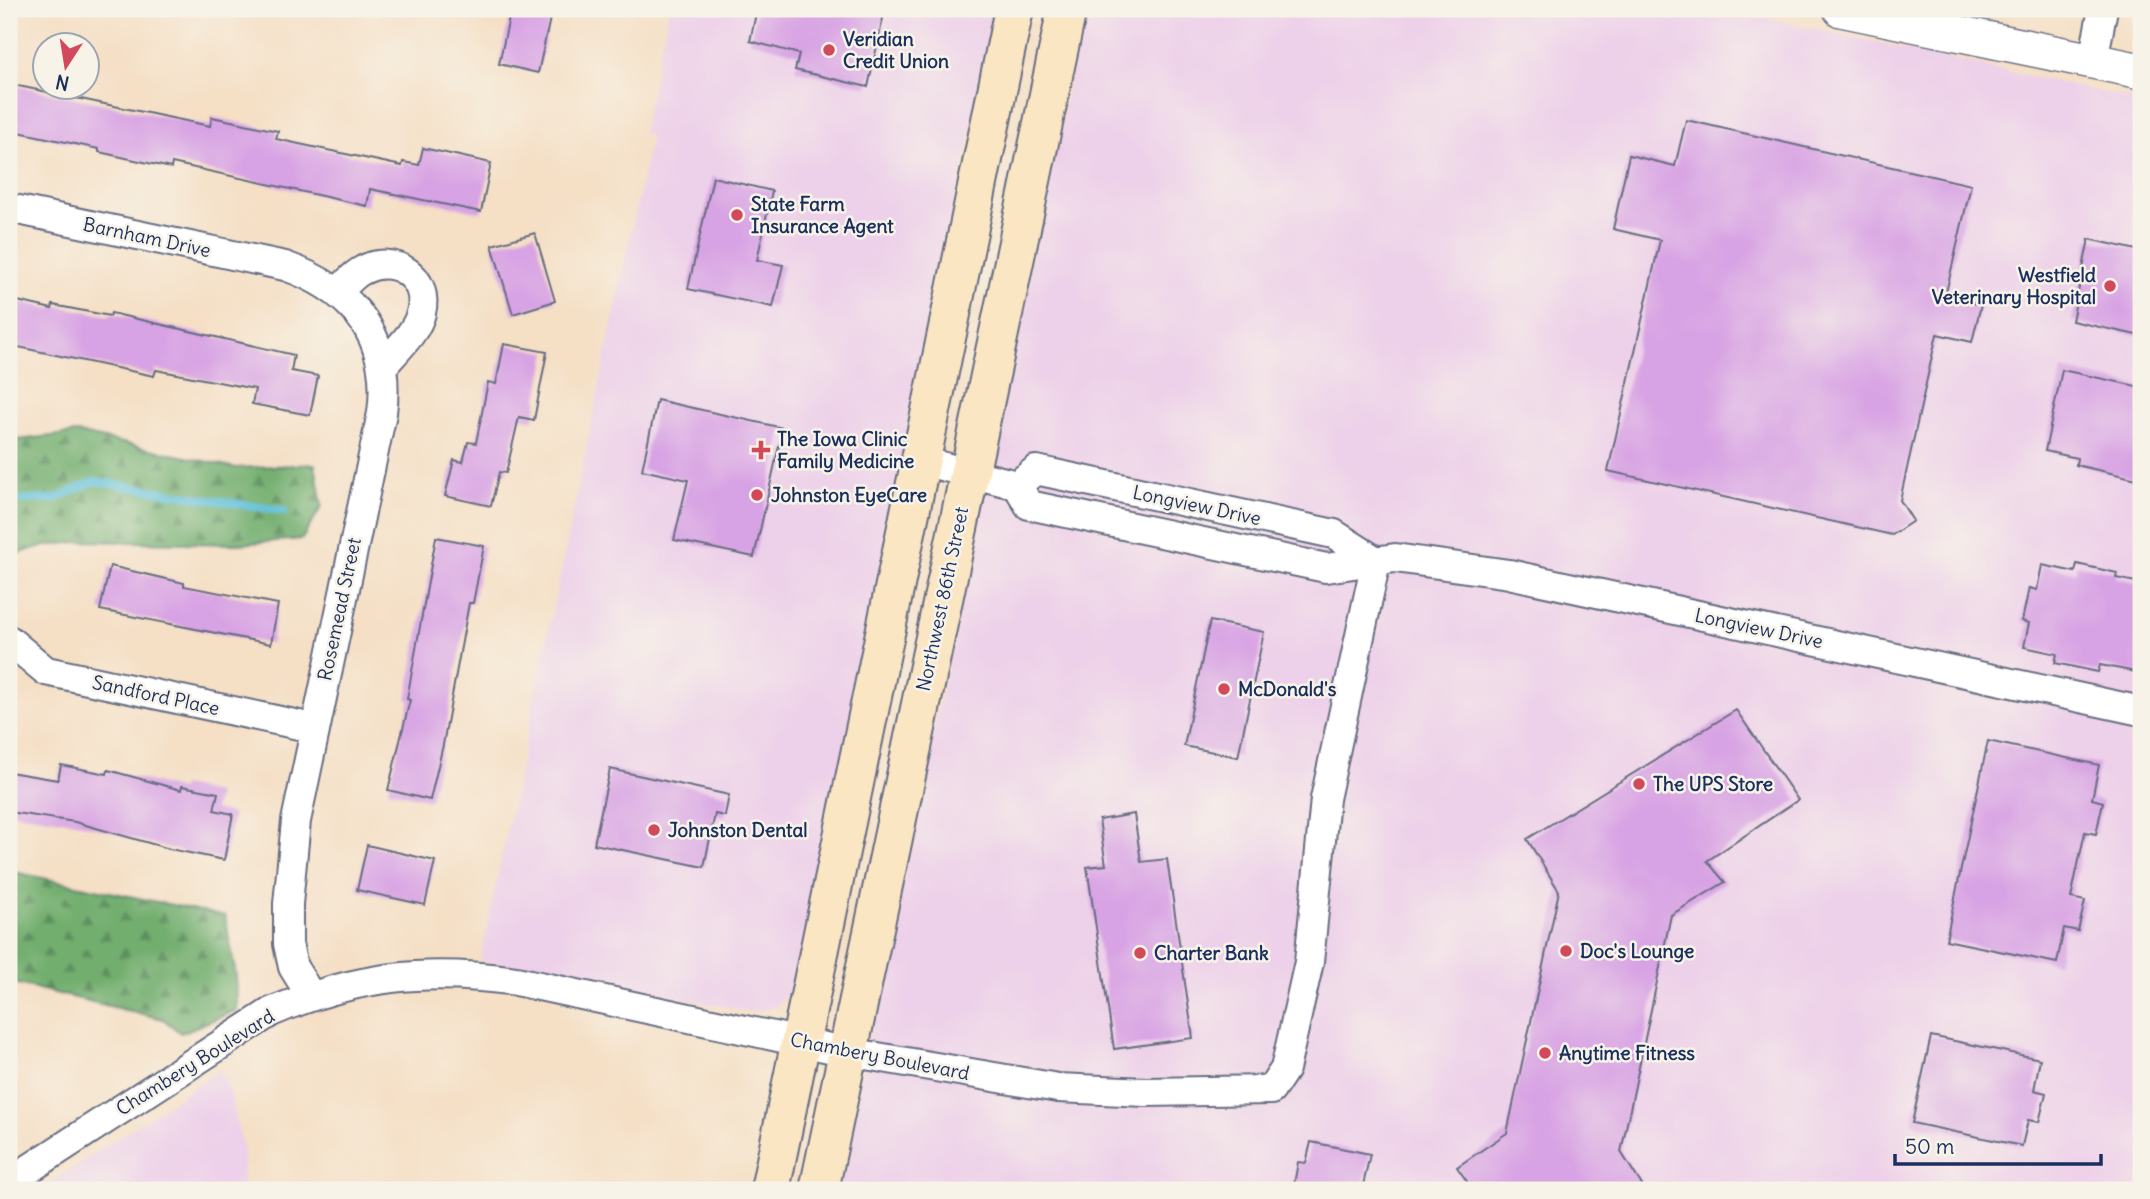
<svg xmlns="http://www.w3.org/2000/svg" width="2150" height="1199" font-family="Delius,sans-serif">
  <style>
    .built { fill: #edd0e9 }
    .forest { fill: url(#forest-firs); stroke: #466e66; stroke-width: 2 }
    .lines { fill: none; stroke-linecap: round; stroke-linejoin: round }
    .stream { stroke: #5cbfda; stroke-width: 8 }
    .building { fill: #d8a3e4 }
    .minor-casing { stroke: #676d82; stroke-width: 32 }
    .tertiary-casing { stroke: #676d82; stroke-width: 38 }
    .secondary-casing { stroke: #676d82; stroke-width: 42 }
    .minor { stroke: #fff; stroke-width: 28 }
    .tertiary { stroke: #fff; stroke-width: 35 }
    .secondary { stroke: #fbe6c3; stroke-width: 38 }
    .poi-dot { fill: #d1495b; stroke: #f7f3e8; stroke-width: 2.5 }
    .labels { text-anchor: middle; dominant-baseline: central; stroke-width: 5; stroke-linejoin: round; paint-order: stroke }
    .poi-label { font-size: 19px; font-weight: bold; fill: #1b2f5e; stroke: #f7f3e8; text-anchor: start }
    .street-label { font-size: 19px; fill: #1b2f5e; stroke: #f7f3e8 }
  </style>
  <defs>
    <pattern id="forest-firs" width="22" height="20" patternUnits="userSpaceOnUse" patternTransform="scale(1.75)"><rect width="22" height="20" fill="#72ae6e"/><path d="M5 1l3.5 6h-7zM16 11l3.5 6h-7z" fill="#5d8e5e"/></pattern>
  </defs>
  <rect width="100%" height="100%" fill="#f7f3e8"/>
  <filter id="ink" filterUnits="userSpaceOnUse"><feTurbulence type="fractalNoise" baseFrequency=".0143" numOctaves="2"/><feDisplacementMap in="SourceGraphic" scale="14" xChannelSelector="R" yChannelSelector="G"/><feConvolveMatrix kernelMatrix="1 2 1 2 8 2 1 2 1" color-interpolation-filters="sRGB"/></filter>
  <filter id="wash" filterUnits="userSpaceOnUse"><feTurbulence type="fractalNoise" baseFrequency=".00686" numOctaves="4" result="noise"/><feDisplacementMap in="SourceGraphic" scale="28" xChannelSelector="R" yChannelSelector="G"/><feGaussianBlur stdDeviation="1.57" result="paint"/><feColorMatrix in="noise" values="0 0 0 0 0 0 0 0 0 0 0 0 0 0 0 0 0 1.4 0 .05"/><feComposite in="paint" operator="in"/></filter>
  <g filter="url(#wash)">
    <rect width="100%" height="100%" fill="#f5dfc5"/>
    <g class="built">
      <path d="M669 9H996L795 986 776 1007 753 1012 480 961 651 136 642 134Z"/>
      <path d="M1084 9H1725L2141 101V1190H837Z"/>
      <path d="M220 1070 229 1089 243 1149V1190H40Z"/>
    </g>
    <g class="forest">
      <path d="M77 433 236 468 315 464 322 506 302 539 238 544 83 541 38 547 9 557V441Z"/>
      <path d="M9 871 225 916 236 976 237 1010 181 1033 163 1019 9 982Z"/>
    </g>
    <g class="lines">
      <path class="stream" d="M9 500 55 499 94 481 284 511"/>
    </g>
    <g id="blocks">
      <g class="building">
        <path d="M511 9H552L538 73 499 64Z"/>
        <path d="M757 9H885L868 87 795 70 799 54 750 41Z"/>
        <path d="M9 84 210 126 212 117 278 131 276 139 402 166 403 162 419 165 423 148 491 163 481 212 370 189 367 206 172 163 171 168 99 152V149L9 130Z"/>
        <path d="M1686 120 1971 185 1945 297 1981 305 1972 342 1937 334 1900 500 1913 521 1892 535 1608 471 1660 240 1613 229 1629 155 1675 166Z"/>
        <path d="M713 177 772 191 757 260 783 265 773 307 688 289Z"/>
        <path d="M535 233 555 301 513 314 492 245Z"/>
        <path d="M2089 239 2141 251V336L2072 321Z"/>
        <path d="M9 299 52 309 53 305 110 316 111 313 294 355 291 371 318 376 310 415 252 404 255 389 156 370 154 376 9 345Z"/>
        <path d="M504 344 547 352 534 420 519 417 506 473 499 472 491 506 445 496 454 460 463 462 468 442 476 443 488 382 496 384Z"/>
        <path d="M2062 370 2141 387V480L2076 465 2077 458 2045 451Z"/>
        <path d="M657 400 783 428 754 557 674 540 688 480 642 470Z"/>
        <path d="M436 537 484 546 473 603H469L443 745 430 800 388 790 410 700 407 699Z"/>
        <path d="M2077 564 2117 573 2116 578 2141 583V673L2100 665 2098 672 2055 663 2057 654 2024 647 2029 623 2022 621 2029 588 2037 590 2042 565 2075 572Z"/>
        <path d="M110 566 184 583V586L278 604 271 644 100 610Z"/>
        <path d="M1210 621 1264 632 1238 757 1184 746Z"/>
        <path d="M1736 710 1798 800 1707 861 1725 882 1671 915 1621 1152 1645 1190H1473L1457 1167 1507 1133 1559 891 1527 839Z"/>
        <path d="M1988 741 2099 765 2092 799 2103 802 2096 834 2085 832 2071 898 2085 901 2078 931 2064 928 2057 963 1946 940Z"/>
        <path d="M61 765 107 774 108 770 181 790 182 786 218 793 214 810 233 814 224 860 170 849 75 822 9 812V772L58 780Z"/>
        <path d="M610 769 729 795 725 816 715 814 704 867 594 844Z"/>
        <path d="M1134 814 1141 862 1167 859 1193 1038 1114 1049 1087 867 1106 865 1099 820Z"/>
        <path d="M367 845 435 861 425 905 357 890Z"/>
        <path d="M1931 1036 2040 1059 2034 1090 2046 1093 2039 1122 2028 1120 2022 1146 1912 1123Z"/>
        <path d="M1311 1142 1370 1154 1362 1190H1293L1298 1162 1306 1163Z"/>
      </g>
    </g>
  </g>
  <g filter="url(#ink)">
    <use href="#blocks" fill-opacity="0" stroke="#676d82" stroke-width="2"/>
    <g class="lines">
      <g class="minor-casing">
        <g id="minor">
          <path d="M2093 60 2103 9"/>
          <path d="M9 208 285 266C354 290 392 337 382 413L296 821 288 904V944L293 967 311 996"/>
          <path d="M339 291C346 284 354 274 363 270 395 253 430 278 421 313 416 333 396 350 383 366"/>
          <path d="M921 461 1017 485 1029 505 1326 568 1395 558 1509 574 2141 711"/>
          <path d="M1017 485 1036 470 1334 534 1376 561"/>
          <path d="M9 640 46 671 313 728"/>
          <path d="M9 1182 271 1012C356 976 425 968 516 981L848 1052 1058 1088 1146 1092 1271 1090 1285 1069 1309 962 1325 799 1376 561"/>
        </g>
      </g>
      <g class="tertiary-casing">
        <path id="tertiary" d="M1841 9 2141 71"/>
      </g>
      <g class="secondary-casing">
        <g id="secondary">
          <path d="M770 1190 1014 9"/>
          <path d="M819 1190 1067 9"/>
        </g>
      </g>
      <use href="#minor" class="minor"/>
      <use href="#tertiary" class="tertiary"/>
      <use href="#secondary" class="secondary"/>
    </g>
  </g>
  <g class="poi-dot">
    <circle cx="829" cy="50" r="7"/>
    <circle cx="737" cy="215" r="7"/>
    <circle cx="2110" cy="286" r="7"/>
    <path d="M757.5 439.5h7v7h7v7h-7v7h-7v-7h-7v-7h7z"/>
    <circle cx="757" cy="495" r="7"/>
    <circle cx="1224" cy="689" r="7"/>
    <circle cx="1639" cy="784" r="7"/>
    <circle cx="654" cy="830" r="7"/>
    <circle cx="1566" cy="951" r="7"/>
    <circle cx="1140" cy="953" r="7"/>
    <circle cx="1545" cy="1053" r="7"/>
  </g>
  <g class="labels">
    <g class="poi-label">
      <text x="843" y="39">Veridian<tspan x="843" dy="22">Credit Union</tspan></text>
      <text x="751" y="204">State Farm<tspan x="751" dy="22">Insurance Agent</tspan></text>
      <text x="2096" y="275" text-anchor="end">Westfield<tspan x="2096" dy="22">Veterinary Hospital</tspan></text>
      <text x="777" y="439">The Iowa Clinic<tspan x="777" dy="22">Family Medicine</tspan></text>
      <text x="771" y="495">Johnston EyeCare</text>
      <text x="1238" y="689">McDonald's</text>
      <text x="1653" y="784">The UPS Store</text>
      <text x="668" y="830">Johnston Dental</text>
      <text x="1580" y="951">Doc's Lounge</text>
      <text x="1154" y="953">Charter Bank</text>
      <text x="1559" y="1053">Anytime Fitness</text>
    </g>
    <g class="street-label">
      <text transform="translate(147 237) rotate(12)">Barnham Drive</text>
      <text transform="translate(1197 505) rotate(12)">Longview Drive</text>
      <text transform="translate(942 599) rotate(-78)">Northwest 86th Street</text>
      <text transform="translate(339 609) rotate(-78)">Rosemead Street</text>
      <text transform="translate(1759 628) rotate(12)">Longview Drive</text>
      <text transform="translate(156 695) rotate(12)">Sandford Place</text>
      <text transform="translate(880 1056) rotate(11)">Chambery Boulevard</text>
      <text transform="translate(195 1062) rotate(-32)">Chambery Boulevard</text>
    </g>
  </g>
  <rect width="2150" height="1199" fill="none" stroke="#f7f3e8" stroke-width="35"/>
  <g transform="translate(66 66) rotate(192)"><circle r="33" fill="#f7f3e8" stroke="#9fa5b1" stroke-width="2"/>
  <path d="M0-5L12 26L0 18L-12 26Z" fill="#d1495b"/>
  <text y="-10" font-size="19" font-weight="bold" text-anchor="middle" fill="#1b2f5e">N</text>
  </g>
  <path d="M1895 1154v10h206v-10" fill="none" stroke="#1b2f5e" stroke-width="3.5"/>
  <text x="1905" y="1154" font-size="21" fill="#1b2f5e" stroke="#f7f3e8" stroke-width="5" paint-order="stroke">50 m</text>
</svg>
